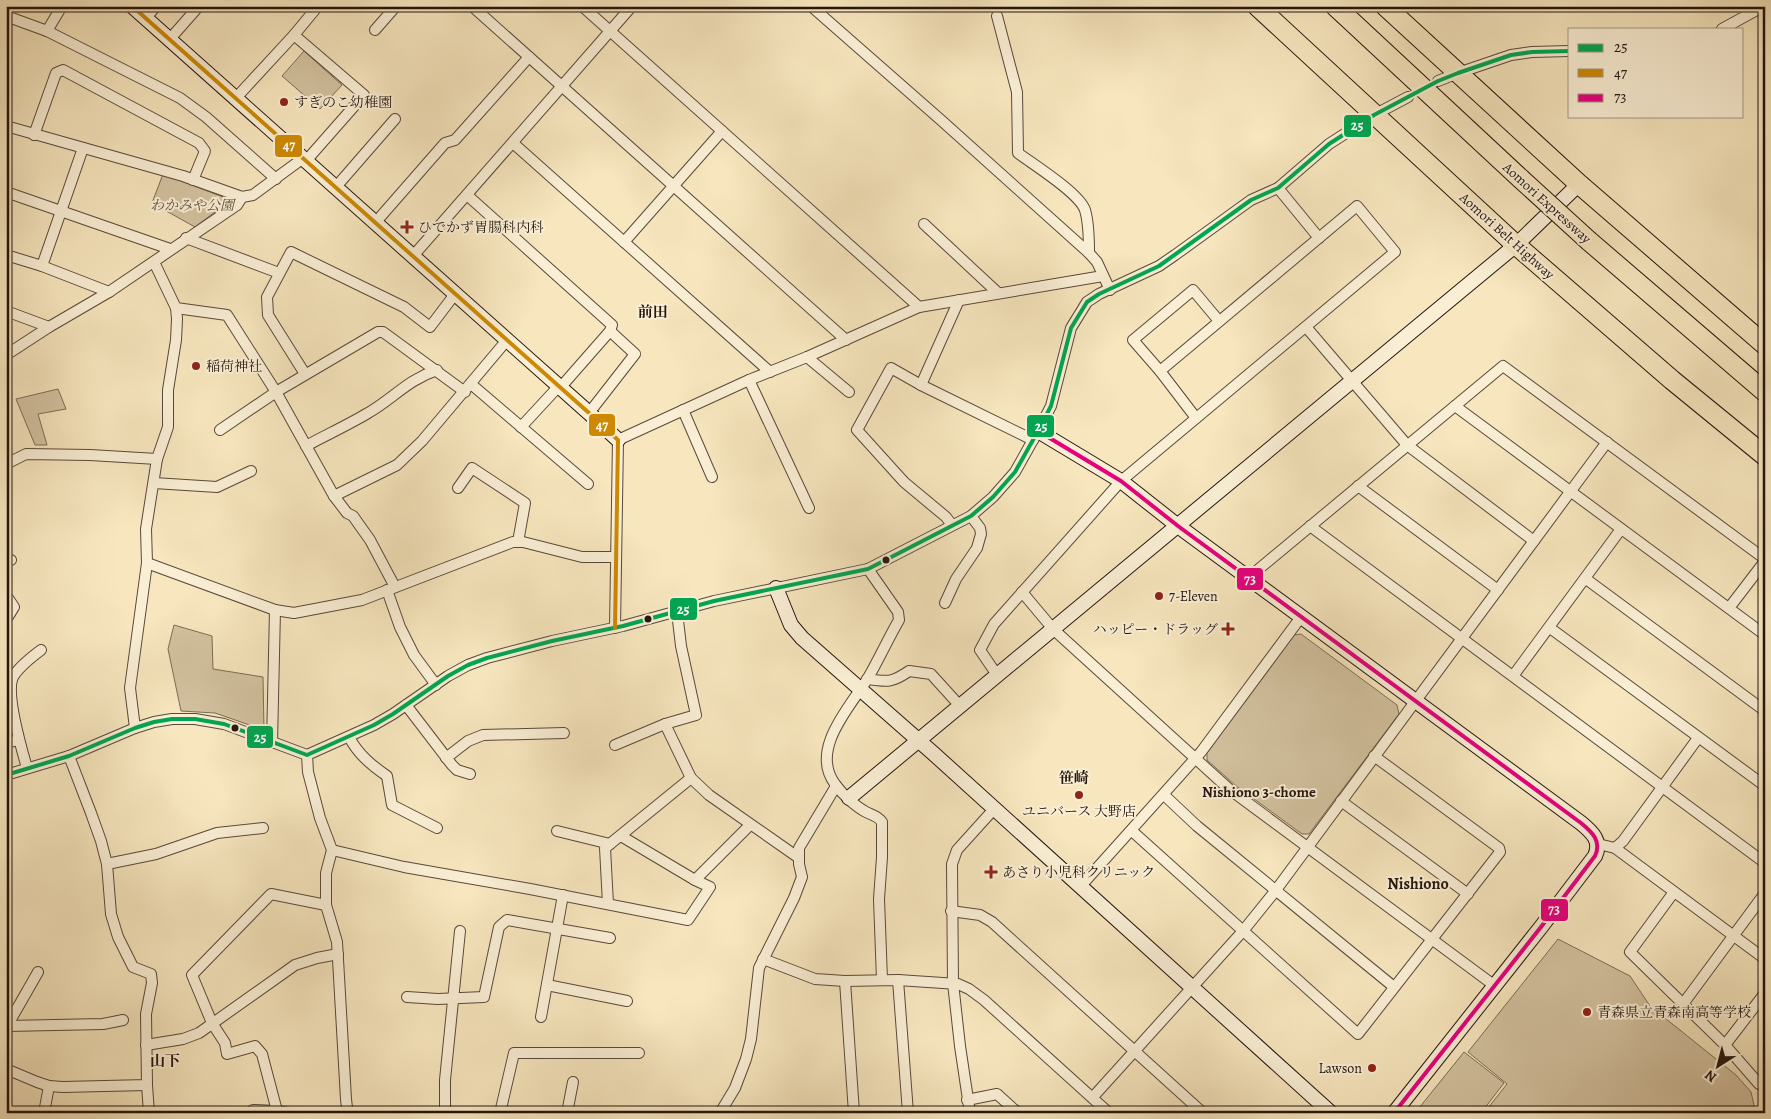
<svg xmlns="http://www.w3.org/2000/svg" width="1771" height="1119" font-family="Alegreya,'Noto Serif JP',serif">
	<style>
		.green { fill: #d3c2a0; stroke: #7b6c57 }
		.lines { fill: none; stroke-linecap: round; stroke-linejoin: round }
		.street-casing { stroke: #58493a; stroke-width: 12 }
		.secondary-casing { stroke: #23150e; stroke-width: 16 }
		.highway-casing { stroke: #23150e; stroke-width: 21 }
		.street { stroke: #faefd5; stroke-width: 10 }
		.secondary { stroke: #faefd5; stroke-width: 14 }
		.highway { stroke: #f7e6be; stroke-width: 19 }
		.highway-bridge-casing { stroke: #23150e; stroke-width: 21; stroke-linecap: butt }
		.highway-bridge { stroke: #f7e6be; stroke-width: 19 }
		.bus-1-casing { stroke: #faefd5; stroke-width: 8 }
		.bus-2-casing { stroke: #faefd5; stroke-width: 8 }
		.bus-3-casing { stroke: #faefd5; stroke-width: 8 }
		.bus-1 { stroke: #00a651; stroke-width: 4 }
		.bus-2 { stroke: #cd8903; stroke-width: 4 }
		.bus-3 { stroke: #e5007d; stroke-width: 4 }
		.poi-dot { fill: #8f2418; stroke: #faefd5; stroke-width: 2 }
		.bus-dot { fill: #23150e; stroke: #faefd5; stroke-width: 2 }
		.labels { text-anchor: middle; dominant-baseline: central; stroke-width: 4; stroke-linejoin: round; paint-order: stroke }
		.poi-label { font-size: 14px; fill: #23150e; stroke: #faefd5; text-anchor: start }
		.street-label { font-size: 14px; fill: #23150e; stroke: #faefd5 }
		.park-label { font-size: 14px; font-style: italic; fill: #615241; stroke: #faefd5 }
		.neighbourhood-label { font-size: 15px; font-weight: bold; fill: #23150e; stroke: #faefd5 }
		.quarter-label { font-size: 16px; font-weight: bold; fill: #23150e; stroke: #faefd5 }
		.line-badge { stroke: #faefd5; stroke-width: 2 }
		.badge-label { font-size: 14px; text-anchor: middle; font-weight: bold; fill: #fff }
	</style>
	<rect width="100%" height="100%" fill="#f7e6be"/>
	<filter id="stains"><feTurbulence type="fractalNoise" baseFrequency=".004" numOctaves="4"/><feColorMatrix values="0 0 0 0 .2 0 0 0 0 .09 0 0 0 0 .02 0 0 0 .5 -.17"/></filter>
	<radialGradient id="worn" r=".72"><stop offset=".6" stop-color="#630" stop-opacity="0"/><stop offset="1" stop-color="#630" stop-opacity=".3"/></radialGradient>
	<!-- green -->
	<g class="green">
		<polygon points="304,51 342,85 320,109 282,76"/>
		<polygon points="163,174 231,200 195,227 152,203"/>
		<polygon points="58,389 66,409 38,414 47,445 35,445 16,399"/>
		<polygon points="174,625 212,636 213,669 263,677 264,730 215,713 181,711 168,649"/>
		<polygon points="1301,634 1397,705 1399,714 1309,834 1302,834 1235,785 1207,760 1207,753 1294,635"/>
		<polygon points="1558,939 1630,976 1650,1006 1736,1075 1751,1092 1754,1105 1751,1113 1484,1113 1507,1084 1468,1052"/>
		<polygon points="1464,1052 1504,1083 1481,1113 1415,1113"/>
	</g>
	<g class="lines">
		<defs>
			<g id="street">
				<polyline points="472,6 846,340"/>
				<polyline points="582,6 919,307"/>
				<polyline points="811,6 942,121 1089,253 1097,262 1110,290"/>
				<polyline points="6,16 47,31 180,98 206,117 276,179"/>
				<path d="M997,16L1017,92L1018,153C1034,165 1079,193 1085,210C1089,223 1089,239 1089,253"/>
				<polyline points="145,19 156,6"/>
				<polyline points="1722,29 1764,6"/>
				<polyline points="375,30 396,6"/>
				<polyline points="47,31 62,6"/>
				<polyline points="294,35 364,95 305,162"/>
				<polyline points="169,40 199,6"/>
				<polyline points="1438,81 1458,73 1511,55 1532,52 1570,51"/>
				<polyline points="235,99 294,35 318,6"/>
				<polyline points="6,126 183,176 242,197 253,195 302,159"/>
				<polyline points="34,135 56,73 63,70 199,143 205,151 193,180"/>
				<polyline points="513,143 770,372"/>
				<polyline points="335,188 395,119"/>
				<polyline points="1278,188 1319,238"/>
				<polyline points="6,192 170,249"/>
				<polyline points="467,195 612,325 610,331 560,388"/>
				<polyline points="375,223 445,143 455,140 529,57"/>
				<polyline points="924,224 998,293"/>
				<polyline points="186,238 279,273"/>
				<polyline points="624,242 722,131"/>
				<polyline points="6,255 42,266 83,148"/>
				<polyline points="413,256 632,6"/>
				<polyline points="42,266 109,292"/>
				<polyline points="959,300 921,385 1033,440"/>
				<polyline points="176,308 227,315 276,392 334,496 347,513 353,516 370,540 395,587"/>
				<polyline points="6,311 49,327"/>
				<polyline points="1306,327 1407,445 1534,541"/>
				<polyline points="6,355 49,327 109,292 237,205 242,197"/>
				<polyline points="807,357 849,392"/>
				<polyline points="305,374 268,315 267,297 291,252 404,307 430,327 455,294"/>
				<polyline points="749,380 809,508"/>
				<polyline points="471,384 588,484"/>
				<polyline points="921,385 891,368 857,430 904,482 946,517 952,525"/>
				<polyline points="1455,406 1765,635"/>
				<polyline points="683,410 712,477"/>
				<polyline points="589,413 635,354 610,331"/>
				<polyline points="1196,418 1160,371 1133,340 1193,290 1219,321"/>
				<polyline points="521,427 558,387"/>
				<polyline points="220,430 276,392 378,332 383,332 465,392"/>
				<path d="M306,446C326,435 348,425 368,413C393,399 407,380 437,370"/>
				<polyline points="6,464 26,454 90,455 157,459"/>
				<polyline points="154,483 217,487 251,471"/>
				<polyline points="1358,486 1498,590"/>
				<polyline points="458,488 472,468 525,503 518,542"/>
				<polyline points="334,496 397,465 422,441 507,340"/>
				<polyline points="1310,526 1765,863"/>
				<polyline points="6,562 11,560"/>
				<polyline points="147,563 275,610 294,613 362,600 513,542 523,542 582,557 615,557"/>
				<path d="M868,569L898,612L899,620C888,639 879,659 868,678C851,706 809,749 835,784C842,794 855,806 866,812C872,815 878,816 882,822V857L879,899L882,980"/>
				<polyline points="1248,578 1503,366 1765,559"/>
				<polyline points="1586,579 1765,711"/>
				<polyline points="387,590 400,627 414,655 436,685"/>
				<polyline points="1022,592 1053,629 1229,789 1495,986"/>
				<polyline points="6,595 14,607 6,620"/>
				<polyline points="945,603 956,579 977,548 981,534 980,528 971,516"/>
				<polyline points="1729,608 1765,561"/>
				<polyline points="677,612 681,646 696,715 665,724 691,778 709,795 799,858"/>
				<polyline points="615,628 618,440 749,380 807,357 919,307 1103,276"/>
				<polyline points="1550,628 1765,786"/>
				<polyline points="997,675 980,650 994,624 1121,481 1395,252 1357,206 1160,371"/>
				<polyline points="1513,676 1621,529"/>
				<path d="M867,679C887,682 892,683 909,671L931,674L960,706"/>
				<polyline points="406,705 452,765 457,770 470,774"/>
				<polyline points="135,728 130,688 147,563 146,529 157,459 168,427 168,390 176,340 177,319 176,308 154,262"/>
				<path d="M349,737C358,754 371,765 387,776L392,805L437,828"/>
				<polyline points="6,743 19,740"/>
				<polyline points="272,743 275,610"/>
				<polyline points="615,745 665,724"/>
				<polyline points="307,755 308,772 320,818 332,850 326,873 326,905 337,942 346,1099 347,1108 350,1113"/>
				<polyline points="446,758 468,741 483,735 564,733"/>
				<path d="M27,768C22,750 5,694 13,677C18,668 33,656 41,650"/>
				<polyline points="6,775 69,756 135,728 154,722 172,719 195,719 224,724 307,755 374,725 393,714 448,676 468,665 487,658 552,641 623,626 714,601 868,569 971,516 993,497 1015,472 1038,431 1051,406 1071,328 1087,302 1099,294 1159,266 1175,255 1251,200 1278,188 1329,144 1374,115 1408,97"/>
				<polyline points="1164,795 1197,826 1394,987"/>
				<polyline points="1341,801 1468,894"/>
				<polyline points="557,831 610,844"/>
				<polyline points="1132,831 1358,1034 1500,852 1499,848 1374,756"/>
				<polyline points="621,836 695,880"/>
				<polyline points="1598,844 1615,848 1765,959"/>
				<polyline points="1615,848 1623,841 1698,738"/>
				<polyline points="332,850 404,867 530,889 688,920 710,887 695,880 750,825"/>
				<polyline points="107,864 156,854 217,833 263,828"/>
				<polyline points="1080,887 1201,752 1301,617"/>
				<polyline points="1674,892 1630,952 1725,1045 1759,1084 1765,1084"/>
				<polyline points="608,904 605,848 691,778"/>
				<polyline points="951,911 980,915 992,922 1203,1113"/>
				<polyline points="763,959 815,979 845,981 898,980 958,984 969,989 984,1000 1109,1113"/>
				<polyline points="898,980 908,1113"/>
				<polyline points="845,981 854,1113"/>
				<polyline points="547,985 627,1001"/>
				<polyline points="407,997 438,999 484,997 499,927 507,920 610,938"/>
				<polyline points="1683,1004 1765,893"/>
				<polyline points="541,1017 563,895"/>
				<polyline points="7,1026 103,1024 123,1020"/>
				<polyline points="6,1028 38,972"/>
				<polyline points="146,1045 183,1039 199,1033 295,965 317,958 338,954"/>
				<polyline points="1725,1045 1765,993"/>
				<polyline points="6,1069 37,1082 49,1086 63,1087 147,1085 146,1014 152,983 151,974 133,967 118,937 111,914 107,864 101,841 91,813 69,756"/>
				<polyline points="147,1085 149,1113"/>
				<polyline points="1093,1097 1243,931 1276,890 1607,442"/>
				<polyline points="967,1100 997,1094 1018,1113"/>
				<polyline points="44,1113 49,1086"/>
				<polyline points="253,1113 253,1110 277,1111"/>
				<polyline points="289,1113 277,1111 262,1054 255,1046 227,1054 225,1043 212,1023 192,975 271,894 326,905"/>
				<polyline points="445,1113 445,1080 460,931"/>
				<polyline points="500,1113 514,1053 639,1053"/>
				<polyline points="567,1113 573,1082"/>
				<polyline points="720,1113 735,1088 746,1059 751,1039 759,968 794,898 802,877 799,864 799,848 836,786"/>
				<polyline points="970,1113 960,1046 953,983 952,864 957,850 994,809"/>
			</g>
			<g id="secondary">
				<polyline points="132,6 589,413 618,440"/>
				<path d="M1038,431L1121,481L1178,526L1581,823C1592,832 1602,841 1595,856L1541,927L1394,1113"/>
				<polyline points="776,588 791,625 802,638 934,754 1331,1113"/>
				<polyline points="849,798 1516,245 1579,184"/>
			</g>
			<g id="highway">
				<polyline points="1257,6 1516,245 1672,380 1765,456"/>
				<polyline points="1335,6 1521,179"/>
				<polyline points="1385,6 1579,184 1765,345"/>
				<polyline points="1589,241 1765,392"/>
			</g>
		</defs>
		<!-- street casing -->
		<use href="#street" class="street-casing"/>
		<!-- secondary casing -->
		<use href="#secondary" class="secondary-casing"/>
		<!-- highway casing -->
		<use href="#highway" class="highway-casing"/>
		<!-- street -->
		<use href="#street" class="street"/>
		<!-- secondary -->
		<use href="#secondary" class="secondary"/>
		<!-- highway -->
		<use href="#highway" class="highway"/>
		<defs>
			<polyline id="highway-bridge" points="1521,179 1589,241"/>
		</defs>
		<!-- highway-bridge casing -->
		<use href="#highway-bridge" class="highway-bridge-casing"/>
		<!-- highway-bridge -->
		<use href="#highway-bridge" class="highway-bridge"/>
		<defs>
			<polyline id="bus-1" points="6,775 69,756 135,728 154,722 172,719 195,719 224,724 307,755 374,725 393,714 448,676 468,665 487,658 552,641 623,626 714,601 868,569 971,516 993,497 1015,472 1038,431 1051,406 1071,328 1087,302 1099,294 1159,266 1251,200 1278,188 1329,144 1374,115 1438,81 1458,73 1511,55 1532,52 1570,51"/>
			<polyline id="bus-2" points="132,6 589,413 618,440 615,628"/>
			<path id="bus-3" d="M1038,431L1121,481L1178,526L1581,823C1592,832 1602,841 1595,856L1541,927L1394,1113"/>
		</defs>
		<!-- bus-1 casing -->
		<use href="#bus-1" class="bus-1-casing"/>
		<!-- bus-2 casing -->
		<use href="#bus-2" class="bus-2-casing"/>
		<!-- bus-3 casing -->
		<use href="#bus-3" class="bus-3-casing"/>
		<!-- bus-1 -->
		<use href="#bus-1" class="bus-1"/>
		<!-- bus-2 -->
		<use href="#bus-2" class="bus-2"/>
		<!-- bus-3 -->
		<use href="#bus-3" class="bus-3"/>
	</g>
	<!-- markers -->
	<g class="poi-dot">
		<circle cx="284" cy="102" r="5"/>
		<path d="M404.5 219.5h5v5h5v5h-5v5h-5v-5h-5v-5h5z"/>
		<circle cx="196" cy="366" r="5"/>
		<circle cx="1159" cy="596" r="5"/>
		<path d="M1225.5 621.5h5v5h5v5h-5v5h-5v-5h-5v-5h5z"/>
		<circle cx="1079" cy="795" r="5"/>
		<path d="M988.5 864.5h5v5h5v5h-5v5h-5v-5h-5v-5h5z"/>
		<circle cx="1587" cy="1012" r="5"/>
		<circle cx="1372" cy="1068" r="5"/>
	</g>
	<g class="bus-dot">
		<circle cx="886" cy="560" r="4.5"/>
		<circle cx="648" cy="619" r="4.5"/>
		<circle cx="235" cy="728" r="4.5"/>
	</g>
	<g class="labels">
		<!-- poi labels -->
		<g class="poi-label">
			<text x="294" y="102">すぎのこ幼稚園</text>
			<text x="418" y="227">ひでかず胃腸科内科</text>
			<text x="206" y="366">稲荷神社</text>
			<text x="1169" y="596">7-Eleven</text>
			<text x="1218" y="629" text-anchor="end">ハッピー・ドラッグ</text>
			<text x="1079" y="811" text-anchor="middle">ユニバース 大野店</text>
			<text x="1002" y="872">あさり小児科クリニック</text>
			<text x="1597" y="1012">青森県立青森南高等学校</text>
			<text x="1362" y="1068" text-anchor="end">Lawson</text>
		</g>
		<!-- street labels -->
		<g class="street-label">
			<text transform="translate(1547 203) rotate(42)">Aomori Expressway</text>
			<text transform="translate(1507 236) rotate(42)">Aomori Belt Highway</text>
		</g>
		<!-- park labels -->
		<g class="park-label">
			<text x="192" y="205">わかみや公園</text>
		</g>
		<!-- neighbourhood labels -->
		<g class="neighbourhood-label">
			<text x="653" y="312">前田</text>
			<text x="1074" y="778">笹崎</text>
			<text x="1259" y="792">Nishiono 3-chome</text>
			<text x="165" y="1061">山下</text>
		</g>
		<!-- quarter labels -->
		<g class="quarter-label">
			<text x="1418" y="884">Nishiono</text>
		</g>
	</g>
	<g class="line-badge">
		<rect x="1343" y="114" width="29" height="24" rx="5" fill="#00a651"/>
		<rect x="274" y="134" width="29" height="24" rx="5" fill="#cd8903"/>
		<rect x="588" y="413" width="28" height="24" rx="5" fill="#cd8903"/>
		<rect x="1026" y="414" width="29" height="24" rx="5" fill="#00a651"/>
		<rect x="1236" y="567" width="28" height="24" rx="5" fill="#e5007d"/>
		<rect x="669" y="597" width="29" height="24" rx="5" fill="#00a651"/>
		<rect x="246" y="725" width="28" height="24" rx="5" fill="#00a651"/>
		<rect x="1540" y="898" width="29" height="24" rx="5" fill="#e5007d"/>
	</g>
	<g class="badge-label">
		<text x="1357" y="130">25</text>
		<text x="289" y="150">47</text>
		<text x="602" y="430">47</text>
		<text x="1041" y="431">25</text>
		<text x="1250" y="584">73</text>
		<text x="683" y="614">25</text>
		<text x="260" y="742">25</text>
		<text x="1554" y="914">73</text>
	</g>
	<!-- margin -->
	<rect width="1771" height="1119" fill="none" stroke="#f7e6be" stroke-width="25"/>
	<rect x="8" y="8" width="1756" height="1104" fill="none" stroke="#23150e" stroke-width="2.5"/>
	<rect x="12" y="12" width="1746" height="1094" fill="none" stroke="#23150e"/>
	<!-- legend -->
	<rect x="1568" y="28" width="175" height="90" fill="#faefd5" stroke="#a49885"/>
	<rect x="1578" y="44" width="25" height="8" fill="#00a651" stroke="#a49885"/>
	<text x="1614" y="52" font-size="15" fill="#23150e">25</text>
	<rect x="1578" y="69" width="25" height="8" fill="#cd8903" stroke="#a49885"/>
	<text x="1614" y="78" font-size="15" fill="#23150e">47</text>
	<rect x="1578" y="94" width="25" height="8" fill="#e5007d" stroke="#a49885"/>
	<text x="1614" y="102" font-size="15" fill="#23150e">73</text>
	<!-- north arrow -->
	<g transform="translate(1718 1066) rotate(216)" stroke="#faefd5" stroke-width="4" paint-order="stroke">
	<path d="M0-4L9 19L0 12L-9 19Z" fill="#23150e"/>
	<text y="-8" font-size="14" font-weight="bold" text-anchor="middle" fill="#23150e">N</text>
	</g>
	<rect width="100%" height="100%" filter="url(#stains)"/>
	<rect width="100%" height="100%" fill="url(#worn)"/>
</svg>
